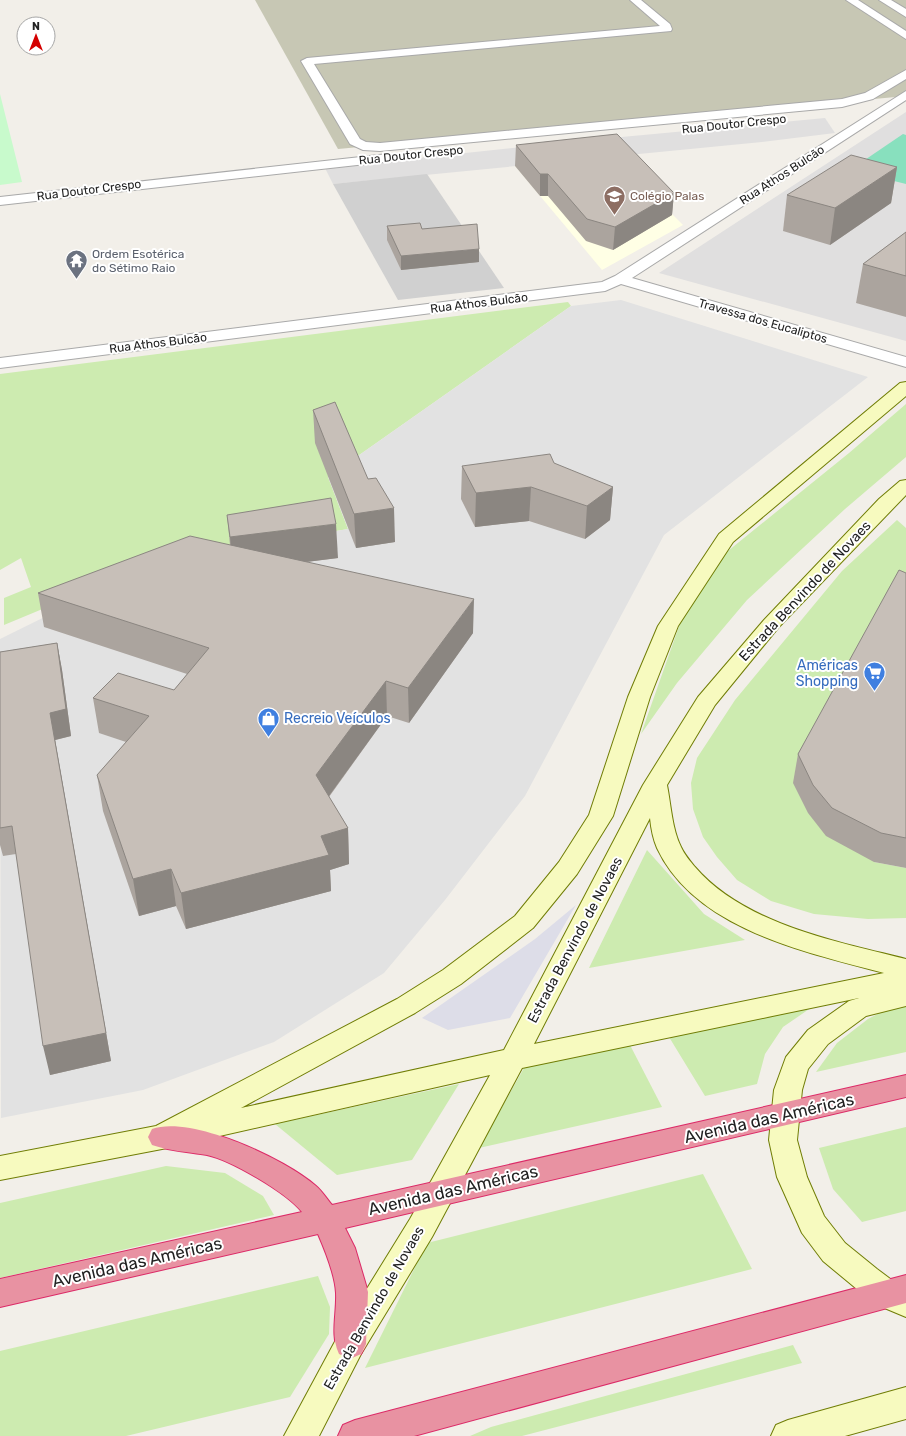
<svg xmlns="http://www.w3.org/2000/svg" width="906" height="1436" font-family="Rubik,sans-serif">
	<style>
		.residential { fill: #e0dfdf }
		.education { fill: #ffffe5 }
		.religious { fill: #d0d0d0 }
		.construction { fill: #c7c7b4 }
		.grass { fill: #cdebb0 }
		.park { fill: #c8facc }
		.pitch { fill: #88e0be }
		.parking { fill: #e2e2e2 }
		.plaza { fill: #dddde8 }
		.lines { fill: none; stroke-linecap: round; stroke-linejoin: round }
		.street-casing { stroke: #a9a9a9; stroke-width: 2 }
		.secondary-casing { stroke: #707d05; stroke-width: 2 }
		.highway-casing { stroke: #dc2a67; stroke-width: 2 }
		.street { fill: #fff; fill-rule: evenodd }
		.secondary { fill: #f7fabf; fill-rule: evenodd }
		.highway { fill: #e892a2; fill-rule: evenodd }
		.wall { fill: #aba49e }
		.shaded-wall { fill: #8b8681 }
		.building { fill: #c7bfb8; stroke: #8b8681 }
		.labels { text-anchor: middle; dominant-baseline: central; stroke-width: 4; stroke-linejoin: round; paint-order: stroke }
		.far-street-label { font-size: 12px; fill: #222; stroke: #fff }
		.far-education-label { font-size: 12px; fill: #785e54; stroke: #fff; text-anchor: start }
		.far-worship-label { font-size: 12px; fill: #5b616d; stroke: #fff; text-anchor: start }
		.street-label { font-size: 14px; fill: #222; stroke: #fff }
		.shop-label { font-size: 14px; fill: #366cbe; stroke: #fff; text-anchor: end }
		.near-street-label { font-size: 17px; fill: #222; stroke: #fff }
	</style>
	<rect width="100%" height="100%" fill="#f2efe9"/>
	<!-- residential -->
	<g class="residential">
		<polygon points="906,112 906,341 659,273"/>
		<polygon points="825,118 835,133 762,142 333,184 325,168 568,142"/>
	</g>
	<!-- education -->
	<polygon class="education" points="515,166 643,185 683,225 602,270"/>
	<!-- religious -->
	<polygon class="religious" points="427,174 504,288 398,300 333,184"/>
	<!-- construction -->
	<polygon class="construction" points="255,0 906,0 906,96 338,149"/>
	<!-- grass -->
	<g class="grass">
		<polygon points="568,302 571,306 328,477 348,529 158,561 4,625 4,598 31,587 21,558 0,570 0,374"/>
		<polygon points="906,404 906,457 845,509 747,600 677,683 641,734 683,615 723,555 849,453"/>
		<polygon points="897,520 906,528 906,602 874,862 906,868 906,918 868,919 814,914 771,901 737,880 717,857 703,837 693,809 691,783 697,758 735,700 842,571"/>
		<polygon points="647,850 704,914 745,940 589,968"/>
		<polygon points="818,1003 783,1027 765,1054 757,1084 705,1096 669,1037"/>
		<polygon points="906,1005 906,1052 816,1072 837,1043 868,1019 889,1008"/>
		<polygon points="630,1045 662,1107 479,1148 524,1068"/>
		<polygon points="459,1084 412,1160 337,1175 275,1124"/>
		<polygon points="906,1127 906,1211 862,1222 833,1189 819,1148"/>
		<polygon points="166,1166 225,1173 263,1196 274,1215 0,1278 0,1203"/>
		<polygon points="703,1174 752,1269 365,1368 427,1243"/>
		<polygon points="318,1276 330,1307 329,1334 290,1397 126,1436 0,1436 0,1351"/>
		<polygon points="793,1345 802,1363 522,1436 470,1436 491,1427"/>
	</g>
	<!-- park -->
	<polygon class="park" points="0,94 22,182 0,185"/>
	<!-- pitch -->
	<polygon class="pitch" points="903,134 906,135 906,184 850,170"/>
	<!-- parking -->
	<polygon class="parking" points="621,300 868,377 664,535 525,796 445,900 384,973 274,1042 143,1090 1,1118 0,639 158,561 348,529 328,477 571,306"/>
	<!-- plaza -->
	<polygon class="plaza" points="576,905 510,1018 448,1030 422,1018 535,939"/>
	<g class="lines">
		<defs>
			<g id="street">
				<polygon points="630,0 641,0 670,24 672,29 671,31 314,64 360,139 366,142 380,143 842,99 865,93 906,70 906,79 873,99 842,107 380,151 363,150 350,144 301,61 307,58 660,26"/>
				<polygon points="846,0 858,0 906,31 906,39"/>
				<polygon points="879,0 891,0 906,9 906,17"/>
				<polygon points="906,91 906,100 632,278 906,357 906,367 621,284 605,291 0,368 0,358 602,282 615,276"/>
				<polygon points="388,154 395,158 393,161 0,205 0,197"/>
			</g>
			<g id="secondary">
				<path d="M906,382V396L733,542L678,626L650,697L613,816L577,874L533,928L461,984L415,1013L241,1108L504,1050L643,785L698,697L764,620L879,499L900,481L906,480V495L778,628L715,705L667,785C671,805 672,829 681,847C684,854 690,861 695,867C744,924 835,941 906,959V1006L866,1016L828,1044L808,1069L802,1090L797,1140L807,1177L824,1216L845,1243L877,1269L897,1284L906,1288V1317L875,1304L823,1261L802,1233L798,1224L777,1177L769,1140L774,1090L786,1057L808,1030L849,1001L859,998L522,1068L432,1237L361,1354L319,1436H284L339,1334L410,1219L490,1075L162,1149L0,1180V1156L156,1126L397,999L443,970L515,916L559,862L589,815L628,697L658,626L719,534L900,383ZM650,818C651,828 653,839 657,848C695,929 805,952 884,973L534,1044Z"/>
				<polygon points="906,1387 906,1419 845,1436 771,1436 776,1425 788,1420"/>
			</g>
			<g id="highway">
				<path d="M906,1075V1097L345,1228L355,1248L368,1292L366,1344L361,1354L350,1359L339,1354C330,1335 337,1314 336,1293C335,1275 325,1250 318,1234L0,1307V1279L302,1212C287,1193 231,1160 207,1155C188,1152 170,1151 152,1145L148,1137L152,1129C192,1115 285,1159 316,1186C322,1191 327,1199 332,1205Z"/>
				<polygon points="906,1275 906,1303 414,1436 338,1436 343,1425 355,1420"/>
			</g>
		</defs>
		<!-- street casing -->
		<use href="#street" class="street-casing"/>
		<!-- secondary casing -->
		<use href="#secondary" class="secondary-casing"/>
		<!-- highway casing -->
		<use href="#highway" class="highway-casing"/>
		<!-- street -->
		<use href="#street" class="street"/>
		<!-- secondary -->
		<use href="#secondary" class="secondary"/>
		<!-- highway -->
		<use href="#highway" class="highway"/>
	</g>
	<!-- wall -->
	<g class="wall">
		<polygon points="516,145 674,193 672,215 613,250 586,241 548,196 540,196 515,166"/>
		<polygon points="897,167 891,203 830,245 783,231 787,195"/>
		<polygon points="387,226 422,229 479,262 401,270 387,240"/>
		<polygon points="906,232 906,317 856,303 863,264"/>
		<polygon points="313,410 395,542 356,548 315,443"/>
		<polygon points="462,466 613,487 610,520 585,539 529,521 475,527 461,499"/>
		<polygon points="227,515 338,558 306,562 473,633 409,723 387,716 329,797 348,828 349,864 330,870 331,891 186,929 176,906 139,916 103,811 97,775 126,742 99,733 93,698 174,690 187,674 44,627 38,593 230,545"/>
		<polygon points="906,573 906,868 874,862 826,836 808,813 793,783 798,754"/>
		<polygon points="57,643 62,670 71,736 55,740 111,1061 50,1075 16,854 3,856 0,845 0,652"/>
	</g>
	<!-- shaded-wall -->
	<g class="shaded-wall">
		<polygon points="897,167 891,203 830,245 835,208"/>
		<rect x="540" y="174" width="8" height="22"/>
		<polygon points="674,193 672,215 613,250 615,227"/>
		<polygon points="479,249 479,262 401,270 401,256"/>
		<polygon points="531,487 529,521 475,527 476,493"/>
		<polygon points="613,487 610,520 585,539 587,506"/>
		<polygon points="394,508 395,542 356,548 354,514"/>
		<polygon points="336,524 338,558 233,571 230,537"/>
		<polygon points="474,599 473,633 409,723 408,688"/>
		<polygon points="57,643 62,670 71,736 55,740 111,1061 50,1075 43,1046 50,713"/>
		<polygon points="386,681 387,716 318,811 316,775"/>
		<polygon points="348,828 349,864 330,870 331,891 186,929 181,893 321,836"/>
		<polygon points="171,869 176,906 139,916 133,879"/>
	</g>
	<!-- building -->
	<g class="building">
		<polygon points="617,134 674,193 615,227 587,219 548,174 540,174 516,145"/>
		<polygon points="851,155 897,167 835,208 787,195"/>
		<polygon points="420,223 422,229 477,224 479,249 401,256 387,226"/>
		<polygon points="906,232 906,276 863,264"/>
		<polygon points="335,402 368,479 376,478 394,508 354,514 313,410"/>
		<polygon points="550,454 554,463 613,487 587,506 531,487 476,493 462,466"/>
		<polygon points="331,498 336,524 230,537 227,515"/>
		<polygon points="190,536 474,599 408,688 386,681 316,775 348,828 321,836 329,855 181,893 171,869 133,879 97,775 149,716 93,698 118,673 174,690 209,648 38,593"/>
		<polygon points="899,570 906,573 906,838 881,833 832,808 813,785 798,754"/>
		<polygon points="57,643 66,709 50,713 106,1033 43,1046 12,826 0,828 0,652"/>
	</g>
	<!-- icons -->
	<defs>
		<symbol id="school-pin" viewBox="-11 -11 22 30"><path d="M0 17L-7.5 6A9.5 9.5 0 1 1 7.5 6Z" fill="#8d6e63" stroke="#fff"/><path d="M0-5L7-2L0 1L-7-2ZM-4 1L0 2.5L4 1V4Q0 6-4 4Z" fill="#fff"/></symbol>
		<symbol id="temple-pin" viewBox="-11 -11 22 30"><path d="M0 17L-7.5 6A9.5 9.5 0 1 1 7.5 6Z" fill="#6b7280" stroke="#fff"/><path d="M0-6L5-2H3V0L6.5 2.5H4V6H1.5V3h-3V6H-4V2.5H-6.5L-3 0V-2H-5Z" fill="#fff"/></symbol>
		<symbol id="supermarket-pin" viewBox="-11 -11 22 30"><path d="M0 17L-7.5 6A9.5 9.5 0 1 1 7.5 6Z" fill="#3f7fe0" stroke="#fff"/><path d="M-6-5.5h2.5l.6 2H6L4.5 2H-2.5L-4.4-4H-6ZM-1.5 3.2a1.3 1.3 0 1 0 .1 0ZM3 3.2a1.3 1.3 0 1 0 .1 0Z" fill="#fff"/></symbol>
		<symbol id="shop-pin" viewBox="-11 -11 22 30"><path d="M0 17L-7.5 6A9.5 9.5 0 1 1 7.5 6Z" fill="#3f7fe0" stroke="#fff"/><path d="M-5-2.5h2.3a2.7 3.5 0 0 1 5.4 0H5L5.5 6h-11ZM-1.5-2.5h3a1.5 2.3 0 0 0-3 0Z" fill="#fff"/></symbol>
	</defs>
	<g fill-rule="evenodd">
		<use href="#school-pin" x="602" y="184" width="25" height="34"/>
		<use href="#temple-pin" x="64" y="248" width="25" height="34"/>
		<use href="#supermarket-pin" x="862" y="660" width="25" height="34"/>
		<use href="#shop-pin" x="256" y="706" width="25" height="34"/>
	</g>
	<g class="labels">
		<!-- far-street labels -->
		<g class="far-street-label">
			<text transform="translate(734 124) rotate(-6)">Rua Doutor Crespo</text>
			<text transform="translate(411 155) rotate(-6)">Rua Doutor Crespo</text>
			<text transform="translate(782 175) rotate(-33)">Rua Athos Bulcão</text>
			<text transform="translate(89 190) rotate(-7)">Rua Doutor Crespo</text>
			<text transform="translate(479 303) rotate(-7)">Rua Athos Bulcão</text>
			<text transform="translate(763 321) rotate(16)">Travessa dos Eucaliptos</text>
			<text transform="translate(158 343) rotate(-7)">Rua Athos Bulcão</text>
		</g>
		<!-- far-education labels -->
		<g class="far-education-label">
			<text x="630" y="196">Colégio Palas</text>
		</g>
		<!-- far-worship labels -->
		<g class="far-worship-label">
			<text x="92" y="254">Ordem Esotérica<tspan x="92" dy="14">do Sétimo Raio</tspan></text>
		</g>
		<!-- street labels -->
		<g class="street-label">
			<text transform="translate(805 591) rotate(-47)">Estrada Benvindo de Novaes</text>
			<text transform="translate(575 940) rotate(-62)">Estrada Benvindo de Novaes</text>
			<text transform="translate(374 1308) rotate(-60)">Estrada Benvindo de Novaes</text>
		</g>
		<!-- shop labels -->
		<g class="shop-label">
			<text x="858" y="665">Américas<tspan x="858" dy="16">Shopping</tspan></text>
			<text x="284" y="718" text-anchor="start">Recreio Veículos</text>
		</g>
		<!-- near-street labels -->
		<g class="near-street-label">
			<text transform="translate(769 1118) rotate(-13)">Avenida das Américas</text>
			<text transform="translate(453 1190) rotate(-13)">Avenida das Américas</text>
			<text transform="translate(137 1262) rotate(-13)">Avenida das Américas</text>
		</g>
	</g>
	<!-- north arrow -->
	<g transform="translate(36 36)"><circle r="19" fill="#ffffff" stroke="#a7a7a7"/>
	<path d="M0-3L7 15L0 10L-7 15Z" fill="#d40000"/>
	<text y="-6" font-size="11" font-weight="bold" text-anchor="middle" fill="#222222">N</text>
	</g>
</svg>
